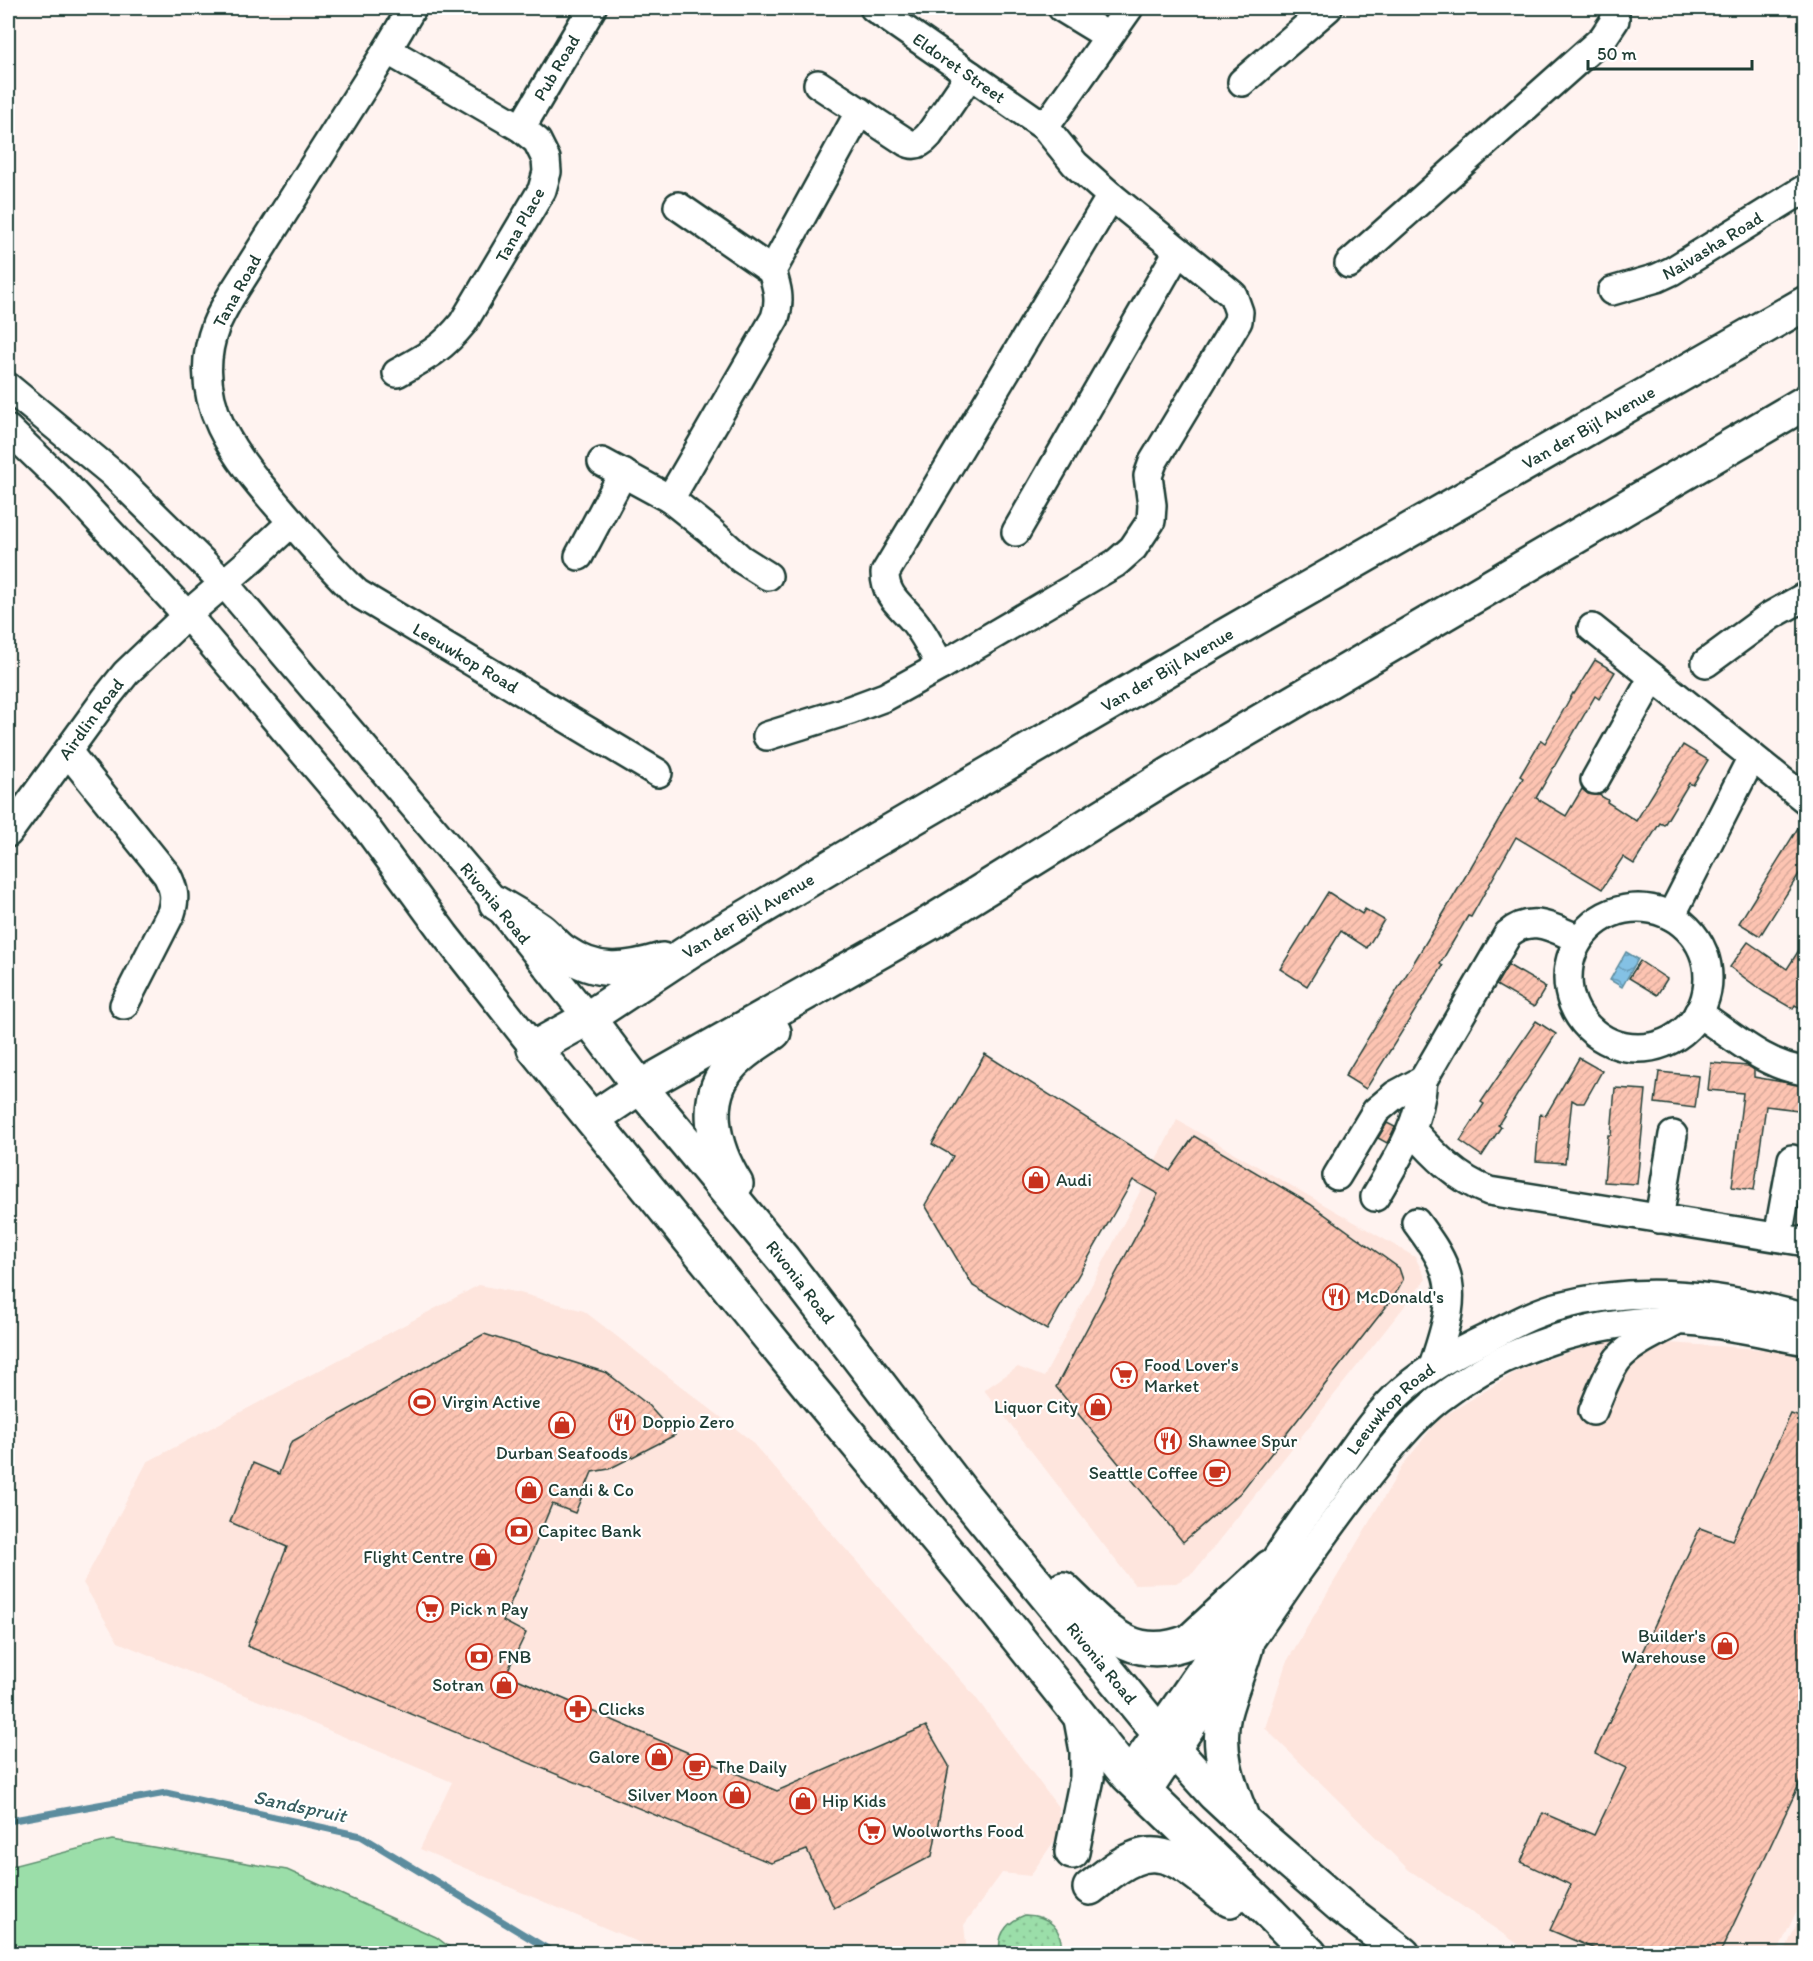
<svg xmlns="http://www.w3.org/2000/svg" width="1813" height="1961" font-family="Itim,sans-serif">
	<style>
		.built { fill: #fee5dd }
		.grass { fill: url(#grass-dots); stroke: #5d8e6e; stroke-width: 1.5 }
		.park { fill: #9bdea9; stroke: #5d8e6e; stroke-width: 1.5 }
		.water { fill: url(#water-waves); stroke: #5c8c9e; stroke-width: 1.5 }
		.lines { fill: none; stroke-linecap: round; stroke-linejoin: round }
		.stream { stroke: #5c8c9e; stroke-width: 7 }
		.building { fill: url(#building-hatch); stroke: #1f3d34; stroke-width: 1.5 }
		.minor-casing { stroke: #1f3d34; stroke-width: 32 }
		.major-casing { stroke: #1f3d34; stroke-width: 38 }
		.minor { stroke: #fff; stroke-width: 27 }
		.major { stroke: #fff; stroke-width: 33 }
		.labels { text-anchor: middle; dominant-baseline: central; stroke-width: 4.5; stroke-linejoin: round; paint-order: stroke }
		.street-label { font-size: 18px; fill: #1f3d34; stroke: #fff }
		.poi-label { font-size: 18px; fill: #1f3d34; stroke: #fff; text-anchor: start }
		.water-label { font-size: 20px; font-style: italic; fill: #385e60; stroke: #fff }
	</style>
	<defs>
		<pattern id="grass-dots" width="8" height="8" patternUnits="userSpaceOnUse" patternTransform="scale(1.5)"><rect width="8" height="8" fill="#9bdea9"/><path d="M2 2h.1M6 6h.1" fill="none" stroke="#85bf92" stroke-width="1.8" stroke-linecap="round"/></pattern>
		<pattern id="water-waves" width="16" height="10" patternUnits="userSpaceOnUse" patternTransform="scale(1.5)"><rect width="16" height="10" fill="#84c1e4"/><path d="M0 5q4-4 8 0t8 0" fill="none" stroke="#6b9eba"/></pattern>
		<pattern id="building-hatch" width="6" height="6" patternUnits="userSpaceOnUse" patternTransform="scale(1.5)"><rect width="6" height="6" fill="#fdc4b2"/><path d="M-1 1l2-2M0 6l6-6M5 7l2-2" fill="none" stroke="#d8a99a"/></pattern>
	</defs>
	<rect width="100%" height="100%" fill="#fff3f0"/>
	<filter id="ink" filterUnits="userSpaceOnUse"><feTurbulence type="fractalNoise" baseFrequency=".0167" numOctaves="2"/><feDisplacementMap in="SourceGraphic" scale="12" xChannelSelector="R" yChannelSelector="G"/><feConvolveMatrix kernelMatrix="1 2 1 2 8 2 1 2 1" color-interpolation-filters="sRGB"/></filter>
	<g filter="url(#ink)">
		<!-- built -->
		<g class="built">
			<polygon points="1177,1120 1415,1257 1426,1279 1193,1573 1176,1583 1134,1584 984,1390 1018,1367 1044,1377"/>
			<polygon points="479,1285 520,1293 584,1311 749,1439 973,1694 1058,1807 1061,1831 1030,1876 1002,1873 964,1925 967,1953 664,1953 420,1849 452,1782 118,1642 83,1583 147,1462"/>
			<polygon points="1607,1339 1805,1352 1806,1891 1777,1953 1531,1953 1409,1870 1265,1728 1286,1663 1403,1465 1439,1419 1521,1369"/>
			<polygon points="1805,1905 1805,1953 1784,1953"/>
		</g>
		<!-- grass -->
		<path class="grass" d="M1025,1915C1049,1915 1064,1929 1061,1953H1000C997,1934 1007,1922 1025,1915Z"/>
		<!-- park -->
		<polygon class="park" points="112,1840 287,1870 436,1937 457,1953 8,1953 8,1867"/>
		<!-- water -->
		<polygon class="water" points="1626,952 1638,959 1622,987 1610,980"/>
		<g class="lines">
			<!-- stream -->
			<polyline class="stream" points="8,1821 166,1793 361,1836 556,1954"/>
		</g>
		<!-- building -->
		<g class="building">
			<polygon points="1595,660 1615,672 1599,699 1595,696 1536,798 1566,816 1582,789 1588,794 1599,795 1608,800 1607,802 1636,821 1683,745 1708,760 1693,785 1689,783 1664,825 1660,823 1634,864 1623,857 1602,889 1516,837 1471,917 1468,916 1440,964 1443,966 1366,1089 1345,1076 1451,901 1523,778 1520,776 1541,740 1545,743 1573,693 1574,694"/>
			<polygon points="1806,815 1806,863 1760,936 1739,923"/>
			<polygon points="1328,892 1362,914 1365,909 1384,920 1367,948 1341,931 1307,986 1280,969"/>
			<polygon points="1806,939 1806,1011 1795,1005 1793,1009 1764,992 1730,967 1748,942 1787,969"/>
			<polygon points="1640,961 1667,979 1657,995 1629,978"/>
			<polygon points="1508,965 1546,987 1534,1007 1496,985"/>
			<polygon points="1536,1021 1556,1034 1498,1125 1501,1127 1482,1156 1460,1141 1484,1104 1481,1102"/>
			<polygon points="985,1054 1170,1171 1194,1136 1310,1204 1399,1268 1403,1280 1393,1298 1240,1493 1183,1542 1056,1387 1158,1194 1133,1180 1047,1330 973,1286 925,1205 953,1156 932,1144"/>
			<polygon points="1579,1058 1602,1071 1584,1103 1577,1103 1572,1100 1565,1163 1536,1161 1540,1114 1546,1115"/>
			<polygon points="1711,1063 1748,1066 1754,1070 1754,1077 1806,1086 1806,1111 1766,1106 1754,1190 1732,1187 1743,1093 1708,1090"/>
			<polygon points="1659,1072 1699,1076 1695,1108 1655,1103"/>
			<polygon points="1615,1088 1646,1090 1637,1184 1604,1182 1608,1135 1611,1135"/>
			<polygon points="1387,1123 1395,1127 1387,1143 1378,1138"/>
			<polygon points="484,1334 607,1373 647,1404 675,1435 609,1469 592,1472 575,1513 552,1504 503,1621 526,1633 506,1674 777,1791 926,1726 949,1766 932,1856 834,1908 807,1850 771,1863 247,1646 287,1547 230,1522 253,1463 279,1474 291,1442"/>
			<polygon points="1791,1414 1806,1419 1806,1770 1720,1953 1604,1953 1550,1930 1571,1885 1521,1862 1543,1813 1594,1835 1626,1768 1595,1753 1700,1528 1732,1540"/>
		</g>
		<g class="lines">
			<defs>
				<g id="minor">
					<path id="s1" d="M412,8L387,50L231,296C226,305 220,315 216,325C187,401 236,458 283,512C307,540 330,568 357,593L658,773"/>
					<polyline points="1062,8 1108,36"/>
					<path d="M387,50L521,128L537,141L546,159L547,172L542,190L463,323C441,350 426,357 397,373"/>
					<polyline points="1242,82 1328,8"/>
					<path d="M818,84L906,142C915,147 922,143 929,135L970,75"/>
					<polyline points="1045,127 1129,8"/>
					<path id="s2" d="M521,128L592,8"/>
					<polyline points="678,206 772,271"/>
					<polyline points="1349,264 1603,38 1615,20 1615,8"/>
					<path id="s3" d="M1612,291L1657,278L1672,271L1806,188"/>
					<path id="s4" d="M8,387L112,473L224,583L496,903L588,1018"/>
					<polyline points="8,429 65,484 187,615 360,819 445,935 534,1048"/>
					<polyline points="602,462 670,499 709,530 741,559 768,576"/>
					<path d="M670,499L775,318C781,300 777,287 772,271L860,111"/>
					<polyline points="1016,532 1178,251"/>
					<polyline points="579,556 623,473"/>
					<polyline points="1592,628 1806,800"/>
					<polyline points="1706,663 1770,616 1806,596"/>
					<path d="M941,666C933,652 926,637 916,624C903,606 885,598 885,573L1111,196"/>
					<polyline points="767,736 850,710 885,697 941,666 1116,563 1133,548 1151,521 1152,505 1148,476 1153,462 1238,321 1239,312 1233,295 1111,196 1075,164 1045,127 874,8"/>
					<path d="M68,752L167,875C174,889 176,898 171,913L124,1005"/>
					<polyline points="1595,780 1653,677"/>
					<path id="s5" d="M8,833L106,698L126,673L187,615L252,559L292,522"/>
					<circle cx="1638" cy="978" r="70"/>
					<polyline points="1671,916 1752,757"/>
					<path d="M1698,1013C1731,1034 1765,1067 1806,1071"/>
					<path d="M1412,1130C1434,1155 1457,1179 1489,1191L1806,1242"/>
					<polyline points="1337,1176 1376,1111 1395,1095 1423,1080"/>
					<path d="M1375,1197C1397,1159 1420,1125 1423,1080L1508,934C1532,913 1554,929 1579,939"/>
					<polyline points="1659,1219 1673,1135"/>
					<path d="M1416,1222C1427,1237 1439,1253 1445,1270C1457,1302 1442,1337 1433,1367"/>
					<polyline points="1778,1237 1792,1159"/>
					<path d="M1593,1411C1600,1394 1607,1374 1618,1359C1632,1343 1656,1333 1674,1323"/>
					<path id="s6" d="M1127,1775C1180,1702 1231,1626 1281,1551C1300,1522 1321,1494 1341,1466C1360,1439 1379,1411 1404,1389C1429,1367 1459,1351 1489,1337C1511,1326 1535,1312 1560,1306C1640,1284 1726,1295 1806,1318"/>
					<path d="M1146,1795C1195,1720 1246,1647 1296,1574C1319,1542 1342,1510 1366,1479C1388,1451 1411,1421 1439,1399C1498,1353 1575,1326 1649,1321C1701,1317 1754,1332 1806,1341"/>
				</g>
				<g id="major">
					<path d="M496,903C511,912 526,920 540,930C548,936 555,946 564,952C597,975 625,971 662,960"/>
					<path id="s7" d="M588,1018L640,1087L783,1259L967,1499L1158,1732L1214,1794L1242,1820L1342,1907L1403,1954"/>
					<polyline points="592,1119 640,1087 930,923 1172,773 1806,402"/>
					<path d="M736,1184C713,1147 700,1098 733,1063C745,1050 760,1042 774,1032"/>
					<path d="M1063,1589C1103,1626 1130,1666 1190,1641L1270,1567"/>
					<path d="M1241,1815C1228,1783 1216,1749 1224,1714C1230,1691 1240,1669 1246,1647"/>
					<polyline points="1072,1852 1087,1778 1087,1751 1081,1719"/>
					<path d="M1090,1888C1104,1878 1117,1865 1133,1859C1171,1842 1201,1880 1230,1900"/>
					<path id="s8" d="M1310,1954L1270,1913L1127,1775L993,1607L808,1385L534,1048L588,1018L691,950L872,842L1223,637L1806,303"/>
				</g>
			</defs>
			<!-- minor casing -->
			<use href="#minor" class="minor-casing"/>
			<!-- major casing -->
			<use href="#major" class="major-casing"/>
			<!-- minor -->
			<use href="#minor" class="minor"/>
			<!-- major -->
			<use href="#major" class="major"/>
		</g>
	</g>
	<!-- icons -->
	<defs>
		<symbol id="shop-ring" viewBox="-11 -11 22 22"><circle r="9.5" fill="#fff" stroke="#c8321e" stroke-width="1.5"/><path d="M-5-2.5h2.3a2.7 3.5 0 0 1 5.4 0H5L5.5 6h-11ZM-1.5-2.5h3a1.5 2.3 0 0 0-3 0Z" fill="#c8321e"/></symbol>
		<symbol id="restaurant-ring" viewBox="-11 -11 22 22"><circle r="9.5" fill="#fff" stroke="#c8321e" stroke-width="1.5"/><path d="M-5-6h1v4h1v-4h1v4h1v-4h1v5L-1.5 .5V6h-2V.5L-5-1ZM5-6V6H3V1.5H1.5Q1.5-4 5-6Z" fill="#c8321e"/></symbol>
		<symbol id="supermarket-ring" viewBox="-11 -11 22 22"><circle r="9.5" fill="#fff" stroke="#c8321e" stroke-width="1.5"/><path d="M-6-5.5h2.5l.6 2H6L4.5 2H-2.5L-4.4-4H-6ZM-1.5 3.2a1.3 1.3 0 1 0 .1 0ZM3 3.2a1.3 1.3 0 1 0 .1 0Z" fill="#c8321e"/></symbol>
		<symbol id="stadium-ring" viewBox="-11 -11 22 22"><circle r="9.5" fill="#fff" stroke="#c8321e" stroke-width="1.5"/><path d="M0-5a6.5 5 0 1 0 0 10a6.5 5 0 1 0 0-10ZM-3.5-1.8h7v3.6h-7Z" fill="#c8321e"/></symbol>
		<symbol id="cafe-ring" viewBox="-11 -11 22 22"><circle r="9.5" fill="#fff" stroke="#c8321e" stroke-width="1.5"/><path d="M-5.5-4.5H6V0H3Q3 3.5 0 3.5H-2.5Q-5.5 3.5-5.5 0ZM3-3.2v2h1.7v-2ZM-6 4.5H4V6H-6Z" fill="#c8321e"/></symbol>
		<symbol id="bank-ring" viewBox="-11 -11 22 22"><circle r="9.5" fill="#fff" stroke="#c8321e" stroke-width="1.5"/><path d="M-6-4H6V4H-6ZM0-2.3a2.3 2.3 0 1 0 0 4.6a2.3 2.3 0 1 0 0-4.6Z" fill="#c8321e"/></symbol>
		<symbol id="pharmacy-ring" viewBox="-11 -11 22 22"><circle r="9.5" fill="#fff" stroke="#c8321e" stroke-width="1.5"/><path d="M-2-6h4v4h4v4h-4v4h-4v-4h-4v-4h4Z" fill="#c8321e"/></symbol>
	</defs>
	<g fill-rule="evenodd">
		<use href="#shop-ring" x="1021" y="1165" width="30" height="30"/>
		<use href="#restaurant-ring" x="1321" y="1282" width="30" height="30"/>
		<use href="#supermarket-ring" x="1109" y="1360" width="30" height="30"/>
		<use href="#stadium-ring" x="407" y="1387" width="30" height="30"/>
		<use href="#shop-ring" x="1083" y="1392" width="30" height="30"/>
		<use href="#restaurant-ring" x="607" y="1407" width="30" height="30"/>
		<use href="#shop-ring" x="547" y="1410" width="30" height="30"/>
		<use href="#restaurant-ring" x="1153" y="1426" width="30" height="30"/>
		<use href="#cafe-ring" x="1202" y="1458" width="30" height="30"/>
		<use href="#shop-ring" x="514" y="1475" width="30" height="30"/>
		<use href="#bank-ring" x="504" y="1516" width="30" height="30"/>
		<use href="#shop-ring" x="468" y="1542" width="30" height="30"/>
		<use href="#supermarket-ring" x="415" y="1594" width="30" height="30"/>
		<use href="#shop-ring" x="1710" y="1631" width="30" height="30"/>
		<use href="#bank-ring" x="464" y="1642" width="30" height="30"/>
		<use href="#shop-ring" x="489" y="1670" width="30" height="30"/>
		<use href="#pharmacy-ring" x="563" y="1694" width="30" height="30"/>
		<use href="#shop-ring" x="644" y="1742" width="30" height="30"/>
		<use href="#cafe-ring" x="682" y="1752" width="30" height="30"/>
		<use href="#shop-ring" x="722" y="1780" width="30" height="30"/>
		<use href="#shop-ring" x="788" y="1786" width="30" height="30"/>
		<use href="#supermarket-ring" x="857" y="1816" width="30" height="30"/>
	</g>
	<g class="labels">
		<!-- street labels -->
		<g class="street-label">
			<text stroke="none"><textPath href="#s2" startOffset="70">Pub Road</textPath></text>
			<text transform="translate(959 68) rotate(35)">Eldoret Street</text>
			<text transform="translate(520 225) rotate(-61)">Tana Place</text>
			<text stroke="none"><textPath href="#s3" startOffset="111">Naivasha Road</textPath></text>
			<text transform="translate(237 291) rotate(-61)">Tana Road</text>
			<text stroke="none"><textPath href="#s8" startOffset="2418">Van der Bijl Avenue</textPath></text>
			<text stroke="none"><textPath href="#s1" startOffset="820">Leeuwkop Road</textPath></text>
			<text stroke="none"><textPath href="#s8" startOffset="1932">Van der Bijl Avenue</textPath></text>
			<text stroke="none"><textPath href="#s5" startOffset="141">Airdlin Road</textPath></text>
			<text stroke="none"><textPath href="#s4" startOffset="712">Rivonia Road</textPath></text>
			<text stroke="none"><textPath href="#s8" startOffset="1446">Van der Bijl Avenue</textPath></text>
			<text stroke="none"><textPath href="#s7" startOffset="339">Rivonia Road</textPath></text>
			<text stroke="none"><textPath href="#s6" startOffset="452">Leeuwkop Road</textPath></text>
			<text stroke="none"><textPath href="#s7" startOffset="825">Rivonia Road</textPath></text>
		</g>
		<!-- poi labels -->
		<g class="poi-label">
			<text x="1056" y="1180">Audi</text>
			<text x="1356" y="1297">McDonald's</text>
			<text x="1144" y="1365">Food Lover's<tspan x="1144" dy="21">Market</tspan></text>
			<text x="442" y="1402">Virgin Active</text>
			<text x="1078" y="1407" text-anchor="end">Liquor City</text>
			<text x="642" y="1422">Doppio Zero</text>
			<text x="1188" y="1441">Shawnee Spur</text>
			<text x="562" y="1453" text-anchor="middle">Durban Seafoods</text>
			<text x="1198" y="1473" text-anchor="end">Seattle Coffee</text>
			<text x="548" y="1490">Candi &amp; Co</text>
			<text x="538" y="1531">Capitec Bank</text>
			<text x="464" y="1557" text-anchor="end">Flight Centre</text>
			<text x="450" y="1609">Pick n Pay</text>
			<text x="1706" y="1636" text-anchor="end">Builder's<tspan x="1706" dy="21">Warehouse</tspan></text>
			<text x="498" y="1657">FNB</text>
			<text x="484" y="1685" text-anchor="end">Sotran</text>
			<text x="598" y="1709">Clicks</text>
			<text x="640" y="1757" text-anchor="end">Galore</text>
			<text x="716" y="1767">The Daily</text>
			<text x="718" y="1795" text-anchor="end">Silver Moon</text>
			<text x="822" y="1801">Hip Kids</text>
			<text x="892" y="1831">Woolworths Food</text>
		</g>
		<!-- water labels -->
		<g class="water-label">
			<text transform="translate(300 1806) rotate(12)">Sandspruit</text>
		</g>
	</g>
	<!-- margin -->
	<rect width="1813" height="1961" fill="none" stroke="#fff" stroke-width="30"/>
	<rect x="15" y="15" width="1783" height="1931" fill="none" stroke="#1f3d34" stroke-width="2" filter="url(#ink)"/>
	<!-- scale -->
	<path d="M1588 60v9h164v-9" fill="none" stroke="#1f3d34" stroke-width="3"/>
	<text x="1597" y="60" font-size="18" fill="#1f3d34" stroke="#ffffff" stroke-width="4.5" paint-order="stroke">50 m</text>
</svg>
